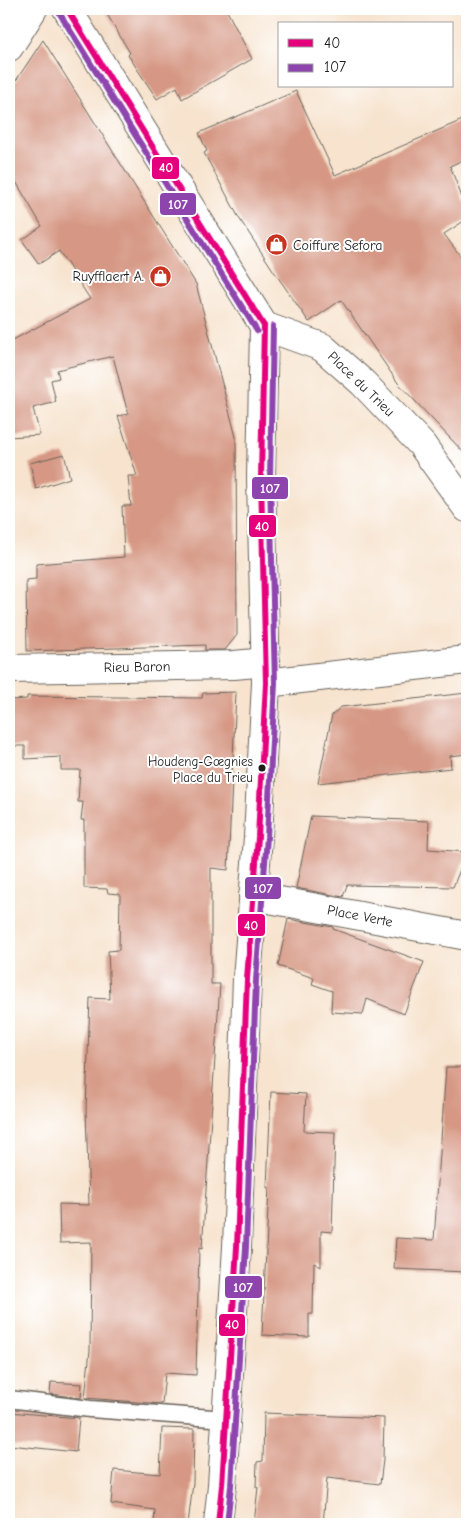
<svg xmlns="http://www.w3.org/2000/svg" width="476" height="1533" font-family="'Comic Neue',sans-serif">
	<style>
		.built { fill: #f0d6bc }
		.building { fill: #d69884 }
		.lines { fill: none; stroke-linecap: round; stroke-linejoin: round }
		.service-casing { stroke: #69625a; stroke-width: 19 }
		.minor-casing { stroke: #69625a; stroke-width: 30 }
		.tertiary-casing { stroke: #69625a; stroke-width: 30 }
		.service { stroke: #fff; stroke-width: 16 }
		.minor { stroke: #fff; stroke-width: 28 }
		.tertiary { stroke: #fff; stroke-width: 28 }
		.bus-1-casing { stroke: #fff; stroke-width: 10 }
		.bus-2-casing { stroke: #fff; stroke-width: 10 }
		.bus-1 { stroke: #e5007d; stroke-width: 6 }
		.bus-2 { stroke: #8e44ad; stroke-width: 6 }
		.bus-dot { fill: #1c1c1c; stroke: #fff; stroke-width: 2 }
		.labels { text-anchor: middle; dominant-baseline: central; stroke-width: 4; stroke-linejoin: round; paint-order: stroke }
		.bus-label { font-size: 13px; fill: #1c1c1c; stroke: #fff; text-anchor: end }
		.poi-label { font-size: 14px; fill: #1c1c1c; stroke: #fff; text-anchor: start }
		.street-label { font-size: 14px; fill: #1c1c1c; stroke: #fff }
		.line-badge { stroke: #fff; stroke-width: 2 }
		.badge-label { font-size: 14px; text-anchor: middle; font-weight: bold; fill: #fff }
	</style>
	<rect width="100%" height="100%" fill="#fff"/>
	<filter id="ink" filterUnits="userSpaceOnUse"><feTurbulence type="fractalNoise" baseFrequency=".02" numOctaves="2"/><feDisplacementMap in="SourceGraphic" scale="10" xChannelSelector="R" yChannelSelector="G"/><feConvolveMatrix kernelMatrix="1 2 1 2 8 2 1 2 1" color-interpolation-filters="sRGB"/></filter>
	<filter id="wash" filterUnits="userSpaceOnUse"><feTurbulence type="fractalNoise" baseFrequency=".0096" numOctaves="4" result="noise"/><feDisplacementMap in="SourceGraphic" scale="20" xChannelSelector="R" yChannelSelector="G"/><feGaussianBlur stdDeviation="1.12" result="paint"/><feColorMatrix in="noise" values="0 0 0 0 0 0 0 0 0 0 0 0 0 0 0 0 0 1.4 0 .05"/><feComposite in="paint" operator="in"/></filter>
	<g filter="url(#wash)">
		<rect width="100%" height="100%" fill="#f7e3ce"/>
		<!-- built -->
		<polygon class="built" points="67,9 187,9 127,45 102,63"/>
		<g id="blocks">
			<!-- building -->
			<g class="building">
				<polygon points="104,9 226,9 252,59 182,99 177,87 157,99 128,55 130,53"/>
				<polygon points="43,40 196,284 236,437 237,635 225,650 205,650 205,645 27,651 26,580 36,579 36,564 124,557 122,506 131,506 128,476 137,476 118,416 128,414 113,356 57,370 59,378 51,380 56,402 33,408 40,435 9,437 9,342 90,299 59,251 39,264 22,240 42,226 9,170 9,91"/>
				<polygon points="296,91 335,175 467,118 467,158 450,166 463,200 467,206 467,219 444,234 467,265 467,456 398,383 341,300 309,322 275,273 239,218 204,153 207,151 199,133"/>
				<polygon points="64,454 70,478 36,489 30,463"/>
				<polygon points="236,692 228,870 211,868 211,984 220,984 202,1249 199,1248 196,1375 165,1373 162,1404 85,1398 90,1350 91,1242 60,1243 59,1204 89,1205 86,1110 90,998 110,999 108,951 119,950 120,894 108,893 107,889 84,888 84,820 81,820 83,802 78,802 80,770 61,770 61,757 25,759 25,746 9,746 9,700 27,699 27,696 202,698 203,693"/>
				<polygon points="467,693 467,754 450,756 451,768 318,783 332,715 341,707"/>
				<polygon points="311,816 429,821 428,849 467,852 453,887 347,885 343,897 296,888"/>
				<polygon points="288,919 333,927 333,929 424,962 404,1014 367,999 363,1014 331,1012 332,991 312,984 314,978 278,966"/>
				<polygon points="446,1067 467,1067 467,1272 394,1269 396,1238 434,1240"/>
				<polygon points="271,1092 306,1094 304,1131 335,1132 332,1232 321,1231 321,1267 314,1263 313,1314 309,1314 309,1337 262,1335 269,1187 267,1188"/>
				<polygon points="51,1382 82,1384 81,1398 50,1394"/>
				<polygon points="9,1412 79,1418 76,1452 9,1445"/>
				<polygon points="264,1413 384,1418 383,1460 380,1484 327,1478 323,1524 254,1524 258,1487 256,1487 257,1462 263,1461"/>
				<polygon points="162,1428 194,1429 193,1483 188,1524 154,1524 155,1510 111,1504 114,1470 160,1474"/>
			</g>
		</g>
	</g>
	<g filter="url(#ink)">
		<use href="#blocks" fill-opacity="0" stroke="#69625a" stroke-width="1"/>
		<g class="lines">
			<defs>
				<polyline id="service" points="9,1399 90,1409 226,1419"/>
				<g id="minor">
					<polyline points="9,47 33,9"/>
					<polyline points="264,326 322,347 363,383 422,445 467,508"/>
					<polyline points="9,669 234,665 266,662"/>
					<polyline points="266,683 467,660"/>
					<polyline points="253,896 467,936"/>
				</g>
				<polyline id="tertiary" points="67,9 264,326 261,478 266,683 258,837 247,979 237,1247 222,1485 218,1524"/>
			</defs>
			<!-- service casing -->
			<use href="#service" class="service-casing"/>
			<!-- minor casing -->
			<use href="#minor" class="minor-casing"/>
			<!-- tertiary casing -->
			<use href="#tertiary" class="tertiary-casing"/>
			<!-- service -->
			<use href="#service" class="service"/>
			<!-- minor -->
			<use href="#minor" class="minor"/>
			<!-- tertiary -->
			<use href="#tertiary" class="tertiary"/>
			<defs>
				<g id="bus-1">
					<polyline points="67,9 264,326"/>
					<polyline points="218,1524 222,1485 237,1247 247,979 258,837 266,683 261,478 264,326"/>
				</g>
				<g id="bus-2">
					<polyline points="60,14 257,331"/>
					<polyline points="227,1524 231,1486 246,1247 256,980 267,837 275,683 270,478 273,326"/>
				</g>
			</defs>
			<!-- bus-1 casing -->
			<use href="#bus-1" class="bus-1-casing"/>
			<!-- bus-2 casing -->
			<use href="#bus-2" class="bus-2-casing"/>
			<!-- bus-1 -->
			<use href="#bus-1" class="bus-1"/>
			<!-- bus-2 -->
			<use href="#bus-2" class="bus-2"/>
		</g>
	</g>
	<!-- icons -->
	<defs>
		<symbol id="shop-disc" viewBox="-11 -11 22 22"><circle r="9.5" fill="#c8321e" stroke="#fff"/><path d="M-5-2.5h2.3a2.7 3.5 0 0 1 5.4 0H5L5.5 6h-11ZM-1.5-2.5h3a1.5 2.3 0 0 0-3 0Z" fill="#fff"/></symbol>
	</defs>
	<g fill-rule="evenodd">
		<use href="#shop-disc" x="264" y="232" width="25" height="25"/>
		<use href="#shop-disc" x="148" y="264" width="25" height="25"/>
	</g>
	<!-- markers -->
	<circle class="bus-dot" cx="262" cy="768" r="4.5"/>
	<g class="labels">
		<!-- bus labels -->
		<g class="bus-label">
			<text x="253" y="761">Houdeng-Gœgnies<tspan x="253" dy="16">Place du Trieu</tspan></text>
		</g>
		<!-- poi labels -->
		<g class="poi-label">
			<text x="293" y="245">Coiffure Sefora</text>
			<text x="144" y="276" text-anchor="end">Ruyfflaert A.</text>
		</g>
		<!-- street labels -->
		<g class="street-label">
			<text transform="translate(361 384) rotate(44)">Place du Trieu</text>
			<text transform="translate(137 667) rotate(-1)">Rieu Baron</text>
			<text transform="translate(360 916) rotate(11)">Place Verte</text>
		</g>
	</g>
	<g class="line-badge">
		<rect x="151" y="156" width="29" height="24" rx="5" fill="#e5007d"/>
		<rect x="159" y="192" width="38" height="24" rx="5" fill="#8e44ad"/>
		<rect x="251" y="476" width="38" height="24" rx="5" fill="#8e44ad"/>
		<rect x="248" y="514" width="29" height="24" rx="5" fill="#e5007d"/>
		<rect x="244" y="876" width="38" height="24" rx="5" fill="#8e44ad"/>
		<rect x="237" y="913" width="29" height="24" rx="5" fill="#e5007d"/>
		<rect x="224" y="1275" width="39" height="24" rx="5" fill="#8e44ad"/>
		<rect x="218" y="1313" width="28" height="24" rx="5" fill="#e5007d"/>
	</g>
	<g class="badge-label">
		<text x="166" y="172">40</text>
		<text x="178" y="209">107</text>
		<text x="270" y="493">107</text>
		<text x="262" y="531">40</text>
		<text x="263" y="893">107</text>
		<text x="251" y="930">40</text>
		<text x="243" y="1292">107</text>
		<text x="232" y="1329">40</text>
	</g>
	<!-- margin -->
	<rect width="476" height="1533" fill="none" stroke="#fff" stroke-width="30"/>
	<!-- legend -->
	<rect x="278" y="22" width="175" height="65" fill="#ffffff" stroke="#a4a4a4"/>
	<rect x="288" y="39" width="25" height="8" fill="#e5007d" stroke="#a4a4a4"/>
	<text x="324" y="48" font-size="15" fill="#1c1c1c">40</text>
	<rect x="288" y="64" width="25" height="8" fill="#8e44ad" stroke="#a4a4a4"/>
	<text x="324" y="72" font-size="15" fill="#1c1c1c">107</text>
</svg>
